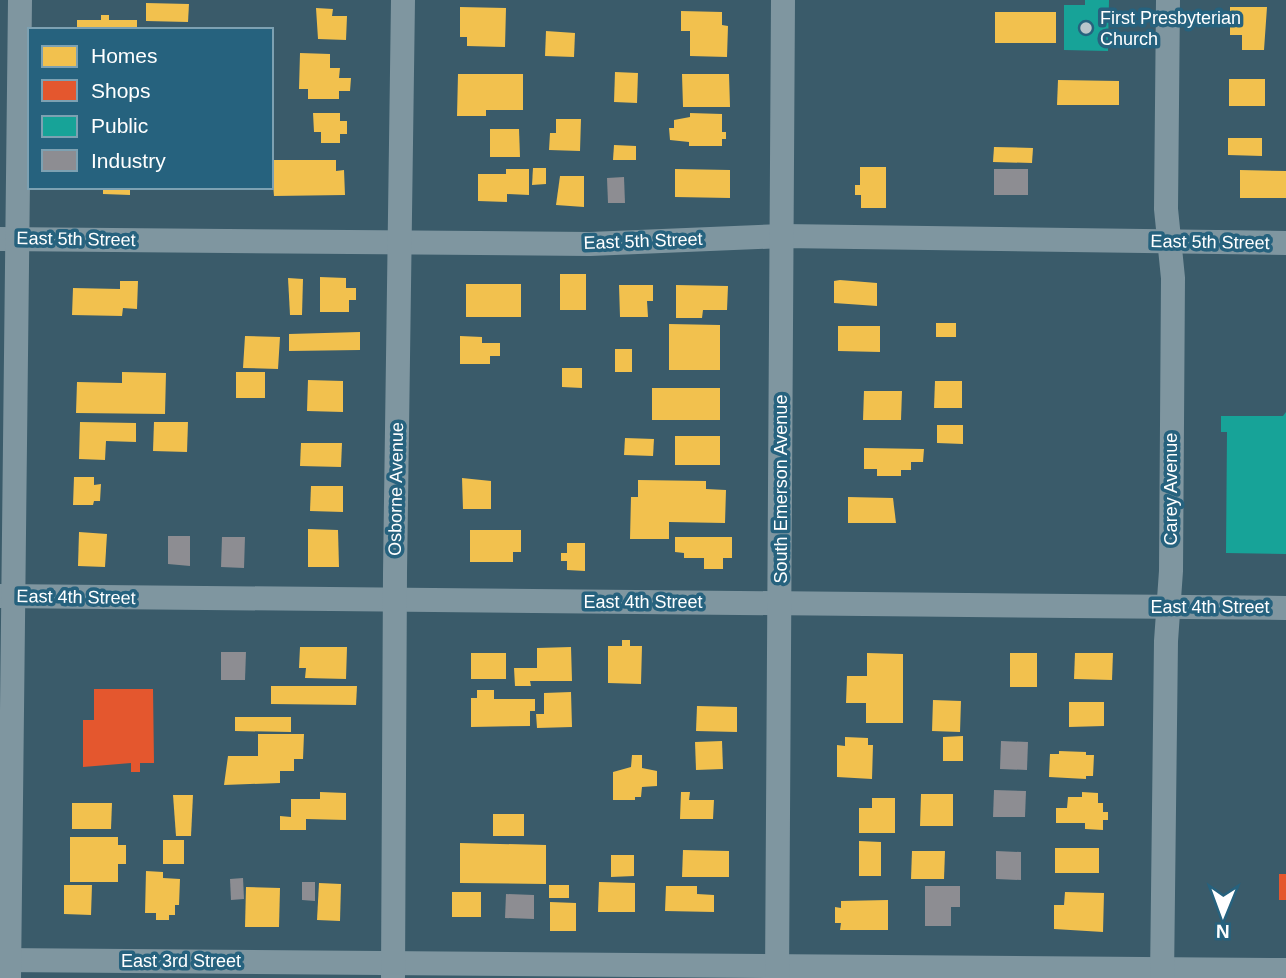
<svg xmlns="http://www.w3.org/2000/svg" width="1286" height="978" font-family="Helvetica,sans-serif">
	<style>
		.homes { fill: #f2c14e }
		.shops { fill: #e4572e }
		.public { fill: #17a398 }
		.industry { fill: #8d8d92 }
		.lines { fill: none; stroke-linecap: round; stroke-linejoin: round }
		.street { stroke: #7f96a0; stroke-width: 24 }
		.poi-dot { fill: #bac6cb; stroke: #26627e; stroke-width: 2.5 }
		.labels { text-anchor: middle; dominant-baseline: central; stroke-width: 7; stroke-linejoin: round; paint-order: stroke }
		.poi-label { font-size: 18px; fill: #fff; stroke: #26627e; text-anchor: start }
		.street-label { font-size: 18px; fill: #fff; stroke: #26627e }
	</style>
	<rect width="100%" height="100%" fill="#3a5b6a"/>
	<!-- homes -->
	<g class="homes">
		<polygon points="146,3 189,4 188,22 146,21"/>
		<polygon points="460,7 506,8 505,47 467,46 467,37 460,37"/>
		<polygon points="1230,7 1267,7 1264,50 1242,50 1242,35 1230,35"/>
		<polygon points="316,8 333,9 332,16 347,16 346,40 318,39"/>
		<polygon points="681,11 722,12 722,25 728,26 727,57 690,56 690,31 681,31"/>
		<rect x="995" y="12" width="61" height="31"/>
		<polygon points="101,15 109,15 109,20 137,20 137,30 77,30 77,20 101,20"/>
		<polygon points="546,31 575,33 574,57 545,56"/>
		<polygon points="300,53 330,54 330,68 340,68 339,78 351,78 350,91 339,91 339,99 308,99 308,89 299,89"/>
		<polygon points="615,72 638,73 637,103 614,102"/>
		<polygon points="458,74 523,74 523,110 486,110 486,116 457,116"/>
		<polygon points="682,74 729,74 730,107 683,107"/>
		<rect x="1229" y="79" width="36" height="27"/>
		<polygon points="1058,80 1119,81 1119,105 1057,105"/>
		<polygon points="313,113 340,113 340,121 347,121 347,134 340,134 340,143 321,143 321,132 314,132"/>
		<polygon points="690,113 722,114 722,132 726,132 726,139 722,139 722,146 689,146 689,142 670,140 669,128 674,128 674,120 690,117"/>
		<polygon points="556,119 581,119 580,151 549,150 550,133 556,133"/>
		<polygon points="490,129 519,129 520,157 490,157"/>
		<polygon points="1228,138 1262,138 1262,156 1228,155"/>
		<polygon points="614,145 636,146 636,160 613,160"/>
		<polygon points="994,147 1033,148 1032,163 993,162"/>
		<polygon points="271,160 336,160 336,171 344,170 345,195 274,196"/>
		<polygon points="860,167 886,167 886,208 861,208 861,195 855,195 855,185 860,185"/>
		<polygon points="533,168 546,168 546,184 532,185"/>
		<polygon points="506,169 529,169 529,195 507,194 507,202 478,201 478,174 506,174"/>
		<polygon points="675,169 730,170 730,198 675,197"/>
		<polygon points="1240,170 1286,171 1286,198 1240,198"/>
		<polygon points="560,176 584,176 584,207 556,205"/>
		<polygon points="103,187 130,187 130,195 103,194"/>
		<rect x="560" y="274" width="26" height="36"/>
		<polygon points="320,277 346,278 346,288 356,288 356,300 349,300 349,312 320,312"/>
		<polygon points="288,278 303,279 302,315 290,315"/>
		<polygon points="840,280 877,283 877,306 834,303 834,281"/>
		<polygon points="120,281 138,281 137,309 123,308 122,316 72,315 73,288 120,289"/>
		<rect x="466" y="284" width="55" height="33"/>
		<polygon points="619,285 653,285 653,301 647,301 648,317 620,317"/>
		<polygon points="676,285 728,286 727,310 703,310 702,318 676,318"/>
		<rect x="936" y="323" width="20" height="14"/>
		<polygon points="669,324 720,325 720,370 669,370"/>
		<polygon points="838,326 880,326 880,352 838,351"/>
		<polygon points="360,332 360,350 289,351 289,334"/>
		<polygon points="245,336 280,337 278,369 243,368"/>
		<polygon points="460,336 482,337 482,343 500,343 500,356 490,356 490,364 460,364"/>
		<rect x="615" y="349" width="17" height="23"/>
		<polygon points="562,368 582,368 582,388 562,387"/>
		<polygon points="122,372 166,373 165,414 76,413 77,382 122,383"/>
		<rect x="236" y="372" width="29" height="26"/>
		<polygon points="308,380 343,381 343,412 307,411"/>
		<polygon points="935,381 962,381 962,408 934,408"/>
		<rect x="652" y="388" width="68" height="32"/>
		<polygon points="864,391 902,391 901,420 863,420"/>
		<polygon points="80,422 136,423 136,442 106,441 105,460 79,459"/>
		<polygon points="154,422 188,422 187,452 153,451"/>
		<polygon points="937,425 963,425 963,444 937,443"/>
		<rect x="675" y="436" width="45" height="29"/>
		<polygon points="625,438 654,439 653,456 624,455"/>
		<polygon points="301,443 342,443 341,467 300,466"/>
		<polygon points="864,448 924,449 923,462 911,462 911,470 901,470 901,476 877,476 877,469 864,469"/>
		<polygon points="74,477 94,477 94,485 101,484 100,501 94,501 93,505 73,505"/>
		<polygon points="462,478 491,481 491,509 463,509"/>
		<polygon points="638,480 706,481 706,489 726,490 725,523 669,522 669,539 630,539 631,497 638,497"/>
		<polygon points="311,486 343,486 343,512 310,511"/>
		<polygon points="848,497 893,498 896,523 848,523"/>
		<polygon points="308,529 338,530 339,567 308,567"/>
		<polygon points="470,530 521,530 521,552 513,552 513,562 470,562"/>
		<polygon points="79,532 107,534 105,567 78,566"/>
		<polygon points="675,537 732,537 732,558 723,558 723,569 704,569 704,558 684,558 684,553 675,552"/>
		<polygon points="567,543 585,543 585,571 567,570 567,561 561,561 561,553 567,553"/>
		<polygon points="622,640 630,640 630,646 642,646 641,684 608,683 608,646 622,646"/>
		<polygon points="300,647 347,647 346,679 305,678 306,668 299,668"/>
		<polygon points="571,647 572,681 530,681 531,686 515,686 514,668 537,668 537,648"/>
		<rect x="471" y="653" width="35" height="26"/>
		<polygon points="867,653 903,654 903,723 866,723 866,703 846,703 847,676 867,676"/>
		<rect x="1010" y="653" width="27" height="34"/>
		<polygon points="1075,653 1113,653 1112,680 1074,679"/>
		<polygon points="271,686 357,686 356,705 271,704"/>
		<polygon points="477,690 494,690 494,699 535,699 535,711 530,711 530,726 471,727 471,698 477,698"/>
		<polygon points="571,692 572,727 537,728 536,714 544,714 544,693"/>
		<polygon points="933,700 961,701 960,732 932,731"/>
		<polygon points="1069,702 1104,702 1104,726 1069,727"/>
		<polygon points="697,706 737,707 737,732 696,731"/>
		<polygon points="235,717 291,717 291,732 235,731"/>
		<polygon points="258,734 304,734 303,759 294,759 294,771 280,771 280,783 224,785 228,756 258,756"/>
		<polygon points="963,736 963,761 943,761 943,737"/>
		<polygon points="845,737 868,738 868,745 873,745 872,779 837,777 837,745 845,746"/>
		<polygon points="722,741 723,769 696,770 695,742"/>
		<polygon points="1059,751 1086,752 1086,755 1094,755 1093,776 1086,776 1086,779 1049,777 1050,754 1059,754"/>
		<polygon points="632,755 642,755 642,768 657,771 657,786 642,787 641,797 635,797 635,800 613,800 613,772 631,767"/>
		<polygon points="320,792 346,793 346,820 306,819 306,830 280,830 280,816 291,817 291,799 320,799"/>
		<polygon points="681,792 690,792 689,800 714,800 713,819 680,819"/>
		<polygon points="1082,792 1098,793 1098,803 1103,803 1103,812 1108,812 1108,820 1103,820 1103,830 1085,829 1085,823 1056,823 1056,808 1067,808 1068,797 1082,797"/>
		<polygon points="921,794 953,794 953,826 920,826"/>
		<polygon points="173,795 193,795 191,836 176,836"/>
		<polygon points="872,798 895,798 895,833 859,833 859,808 872,808"/>
		<polygon points="72,803 112,803 111,829 72,829"/>
		<rect x="493" y="814" width="31" height="22"/>
		<polygon points="70,837 118,837 118,845 126,845 126,864 118,864 118,882 70,882"/>
		<rect x="163" y="840" width="21" height="24"/>
		<polygon points="859,841 881,842 881,876 859,876"/>
		<polygon points="460,843 546,845 546,884 460,883"/>
		<rect x="1055" y="848" width="44" height="25"/>
		<polygon points="683,850 729,851 729,877 682,877"/>
		<polygon points="912,851 945,851 944,879 911,879"/>
		<polygon points="611,855 634,855 634,876 611,877"/>
		<polygon points="146,871 163,872 163,878 180,879 179,905 175,905 175,915 169,915 169,920 156,920 156,913 145,913"/>
		<polygon points="599,882 635,883 635,912 598,912"/>
		<polygon points="319,883 341,884 340,921 317,920"/>
		<polygon points="64,885 92,885 91,915 64,914"/>
		<rect x="549" y="885" width="20" height="13"/>
		<polygon points="666,886 697,886 697,894 714,895 714,912 665,911"/>
		<polygon points="246,887 280,888 279,927 245,927"/>
		<rect x="452" y="892" width="29" height="25"/>
		<polygon points="1065,892 1104,893 1103,932 1054,929 1054,905 1064,905"/>
		<polygon points="888,900 888,930 840,930 841,923 835,923 835,907 841,908 841,901"/>
		<polygon points="550,902 576,903 576,931 550,931"/>
	</g>
	<!-- shops -->
	<g class="shops">
		<polygon points="94,689 153,689 154,763 140,763 140,772 131,772 131,763 83,767 83,720 94,720"/>
		<rect x="1279" y="874" width="7" height="26"/>
	</g>
	<!-- public -->
	<g class="public">
		<polygon points="1085,0 1109,0 1108,51 1064,50 1064,5 1085,5"/>
		<polygon points="1286,412 1286,554 1226,553 1227,432 1221,432 1221,416 1283,416"/>
	</g>
	<!-- industry -->
	<g class="industry">
		<rect x="994" y="169" width="34" height="26"/>
		<polygon points="624,177 625,203 608,203 607,178"/>
		<polygon points="168,536 190,536 190,566 168,564"/>
		<polygon points="222,537 245,537 244,568 221,567"/>
		<polygon points="221,652 246,652 245,680 221,680"/>
		<polygon points="1001,741 1028,742 1027,770 1000,769"/>
		<polygon points="994,790 1026,791 1025,817 993,817"/>
		<polygon points="996,851 1021,852 1021,880 996,879"/>
		<polygon points="243,878 244,899 231,900 230,879"/>
		<polygon points="302,882 315,882 315,901 302,900"/>
		<polygon points="925,886 960,886 960,907 951,907 951,926 925,926"/>
		<polygon points="506,894 534,895 534,919 505,918"/>
	</g>
	<g class="lines">
		<!-- street -->
		<g class="street">
			<polyline points="0,239 590,244 783,236 1286,243"/>
			<polyline points="0,596 1286,608"/>
			<polyline points="0,960 1286,970"/>
			<polyline points="9,978 20,0"/>
			<polyline points="393,978 395,573 403,0"/>
			<polyline points="777,978 783,0"/>
			<polyline points="1162,978 1166,641 1171,571 1173,278 1166,209 1168,0"/>
		</g>
	</g>
	<!-- markers -->
	<circle class="poi-dot" cx="1086" cy="28" r="7"/>
	<g class="labels">
		<!-- poi labels -->
		<g class="poi-label">
			<text x="1100" y="18">First Presbyterian<tspan x="1100" dy="21">Church</tspan></text>
		</g>
		<!-- street labels -->
		<g class="street-label">
			<text transform="translate(76 239) rotate(1)">East 5th Street</text>
			<text transform="translate(643 241) rotate(-2)">East 5th Street</text>
			<text transform="translate(1210 242) rotate(1)">East 5th Street</text>
			<text transform="translate(396 489) rotate(-89)">Osborne Avenue</text>
			<text transform="translate(781 489) rotate(-90)">South Emerson Avenue</text>
			<text transform="translate(1171 489) rotate(-90)">Carey Avenue</text>
			<text transform="translate(76 597) rotate(1)">East 4th Street</text>
			<text x="643" y="602">East 4th Street</text>
			<text x="1210" y="607">East 4th Street</text>
			<text x="181" y="961">East 3rd Street</text>
		</g>
	</g>
	<!-- legend -->
	<rect x="28" y="28" width="245" height="161" fill="#26627e" stroke="#7da1b2" stroke-width="2"/>
	<rect x="42" y="46" width="35" height="21" fill="#f2c14e" stroke="#7da1b2" stroke-width="2"/>
	<text x="91" y="63" font-size="21" fill="#ffffff">Homes</text>
	<rect x="42" y="80" width="35" height="21" fill="#e4572e" stroke="#7da1b2" stroke-width="2"/>
	<text x="91" y="98" font-size="21" fill="#ffffff">Shops</text>
	<rect x="42" y="116" width="35" height="21" fill="#17a398" stroke="#7da1b2" stroke-width="2"/>
	<text x="91" y="133" font-size="21" fill="#ffffff">Public</text>
	<rect x="42" y="150" width="35" height="21" fill="#8d8d92" stroke="#7da1b2" stroke-width="2"/>
	<text x="91" y="168" font-size="21" fill="#ffffff">Industry</text>
	<!-- north arrow -->
	<g transform="translate(1223 915) rotate(181)" stroke="#26627e" stroke-width="5" paint-order="stroke">
	<path d="M0-5L12 26L0 18L-12 26Z" fill="#ffffff"/>
	<text y="-10" font-size="19" font-weight="bold" text-anchor="middle" fill="#ffffff">N</text>
	</g>
</svg>
